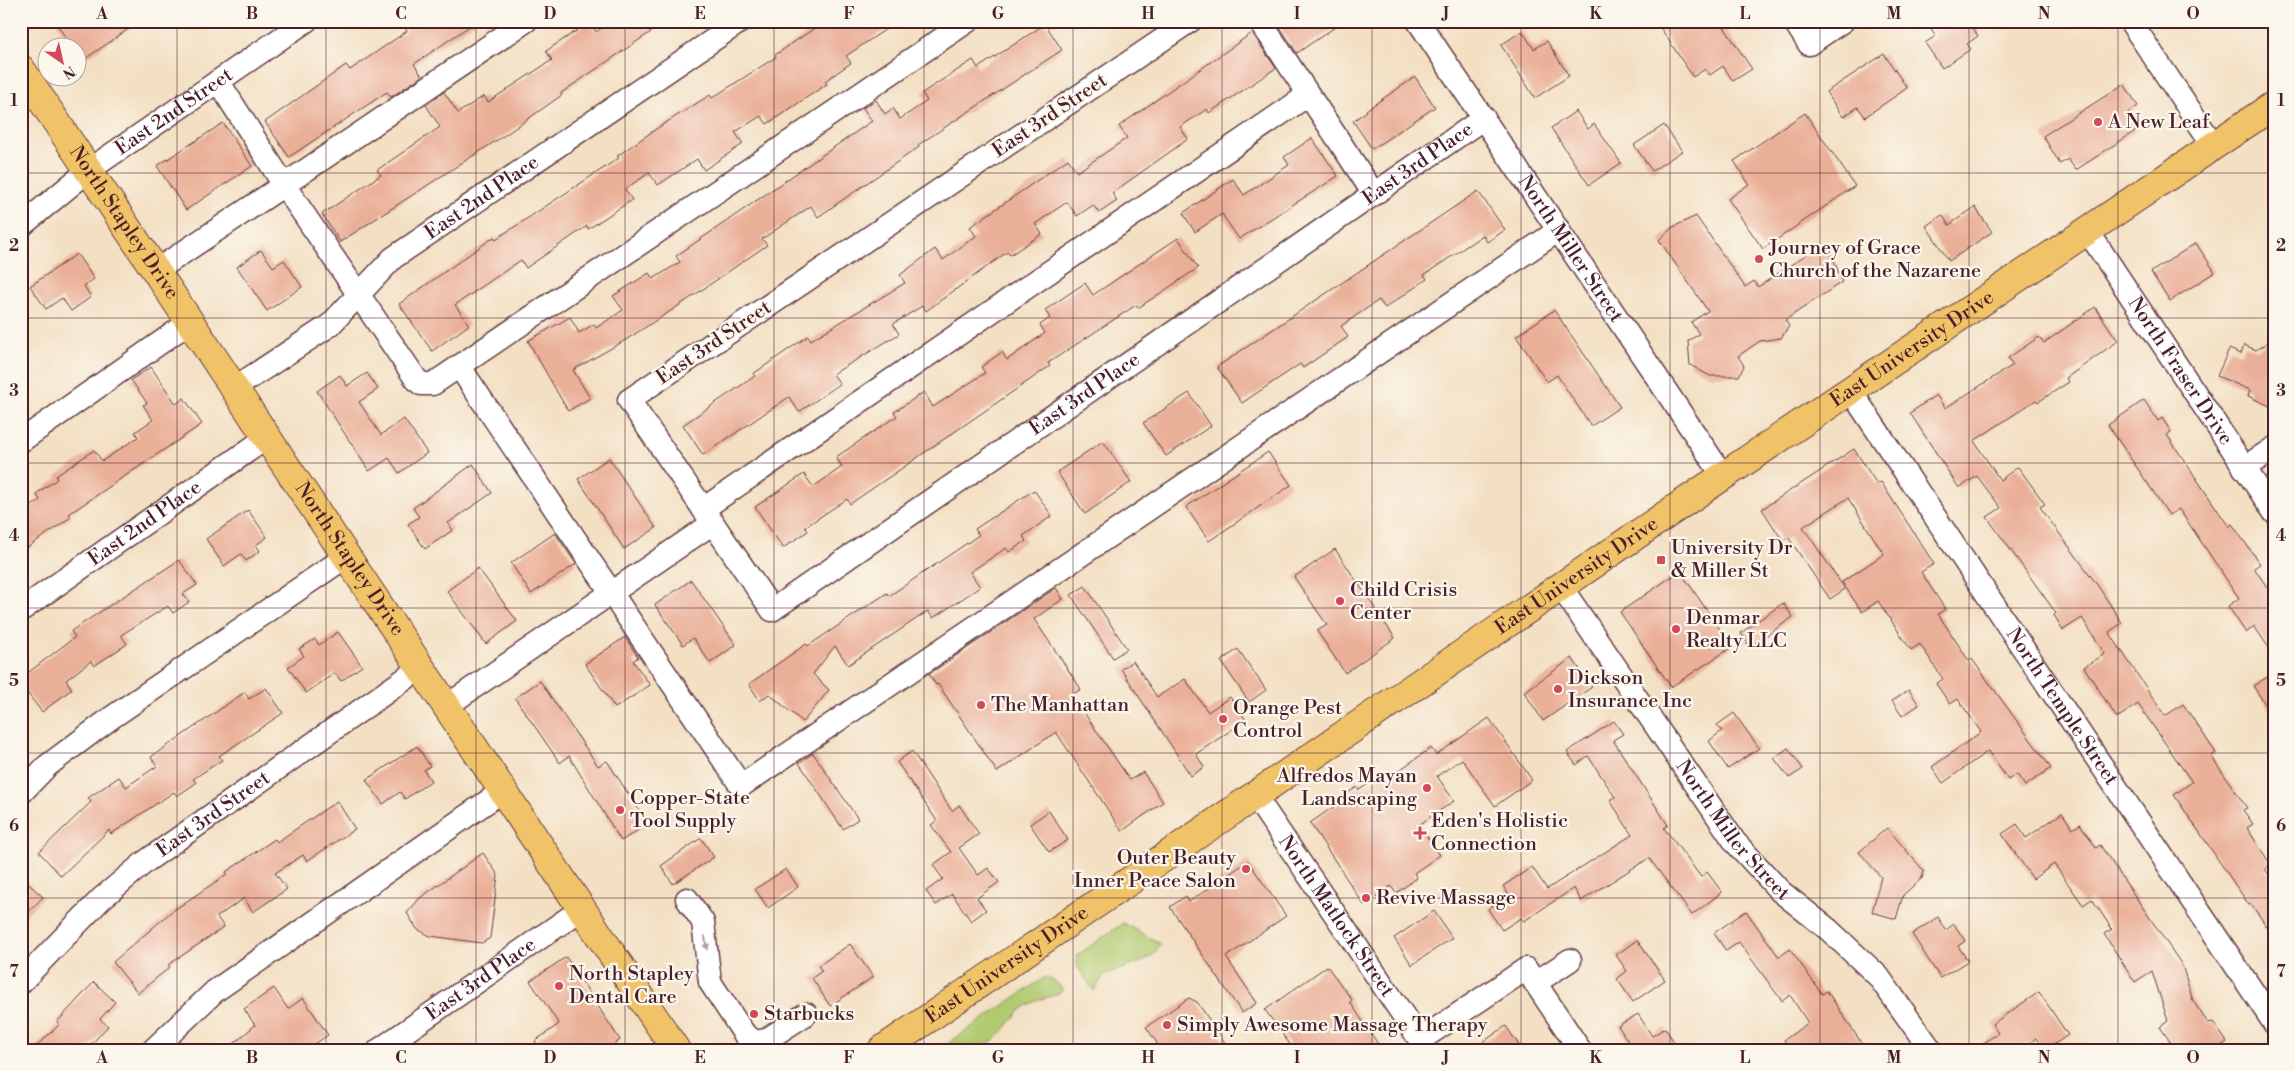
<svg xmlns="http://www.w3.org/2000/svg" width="2295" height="1071" font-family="'Libre Bodoni',serif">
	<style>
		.green { fill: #b1ca6f; stroke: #7e744d }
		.building { fill: #eaaf97 }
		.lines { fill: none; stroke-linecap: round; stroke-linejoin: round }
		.minor-casing { stroke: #633c42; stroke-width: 25 }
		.major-casing { stroke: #633c42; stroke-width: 30 }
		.minor { stroke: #fff; stroke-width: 22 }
		.major { stroke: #f1c369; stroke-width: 28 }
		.oneway { fill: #ae9aa0 }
		.grid { fill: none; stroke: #4a1f2b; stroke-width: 1; stroke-opacity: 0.55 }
		.poi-dot { fill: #d1495b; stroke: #fbf7ec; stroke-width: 2 }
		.labels { text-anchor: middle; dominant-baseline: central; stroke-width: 4.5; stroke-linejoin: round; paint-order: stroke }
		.street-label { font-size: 20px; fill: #4a1f2b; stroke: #fbf7ec }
		.poi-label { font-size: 20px; fill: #4a1f2b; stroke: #fbf7ec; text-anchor: start }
		.neatline { fill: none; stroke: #4a1f2b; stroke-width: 2 }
		.grid-label { font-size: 16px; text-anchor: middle; font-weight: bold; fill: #4a1f2b }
	</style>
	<rect width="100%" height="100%" fill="#fbf7ec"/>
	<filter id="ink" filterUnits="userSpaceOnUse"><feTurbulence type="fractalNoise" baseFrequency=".02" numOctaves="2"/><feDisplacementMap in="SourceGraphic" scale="10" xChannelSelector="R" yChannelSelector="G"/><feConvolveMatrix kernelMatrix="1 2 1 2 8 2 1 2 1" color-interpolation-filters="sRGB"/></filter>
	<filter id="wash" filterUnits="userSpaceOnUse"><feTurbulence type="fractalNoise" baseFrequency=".0096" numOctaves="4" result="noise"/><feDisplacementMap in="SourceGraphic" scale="20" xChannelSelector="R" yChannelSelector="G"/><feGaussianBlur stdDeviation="1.12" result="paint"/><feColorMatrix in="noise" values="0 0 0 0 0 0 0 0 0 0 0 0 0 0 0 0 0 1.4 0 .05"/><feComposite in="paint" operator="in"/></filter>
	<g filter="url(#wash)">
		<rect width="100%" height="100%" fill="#f3dfc2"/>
		<!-- green -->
		<g class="green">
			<polygon points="1123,923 1161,944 1152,956 1144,961 1104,975 1094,991 1077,966 1076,956"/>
			<path d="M1045,977L1055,981L1063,990C1053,998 1042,997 1032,1003C1017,1010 1012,1021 1002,1032C985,1052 962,1050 938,1050Z"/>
		</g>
		<g id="blocks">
			<!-- building -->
			<g class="building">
				<polygon points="55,21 140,21 82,61 78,55 78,48 72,48"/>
				<polygon points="400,21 477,21 414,64 422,76 391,97 387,92 289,157 265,122 346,65 350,70 407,31"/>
				<polygon points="612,21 667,21 561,93 562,95 508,133 340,242 322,214 381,175 377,170 440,127 426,105 444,92 458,113 484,96 488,102 552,60 546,51 590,22 596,32"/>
				<polygon points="825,21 898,21 846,56 851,63 825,81 827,84 767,124 761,116 735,132 743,144 704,170 697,159 658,185 649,173 625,189 632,200 588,229 587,226 526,268 521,260 455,305 469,325 432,351 399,304 494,237 496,239 619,158 617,156 659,127 710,95 712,98 776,57 775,55"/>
				<polygon points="1276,21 1344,21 1297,53"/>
				<polygon points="1656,21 1720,21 1752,69 1733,81 1723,66 1710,75 1705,69 1693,77"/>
				<polygon points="1926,21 1968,21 1978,36 1967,44 1971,49 1942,68 1925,43 1936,36"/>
				<polygon points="1045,24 1062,50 918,145 919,147 818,217 811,206 762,239 767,245 686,301 624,341 573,370 590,398 568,411 528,341 570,317 579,333 594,324 596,328 623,310 613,296 649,273 653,279 680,262 676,256 872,121 863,108 876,100 885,114 893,108 900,119 927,101 922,93 973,60 978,68"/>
				<polygon points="1522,31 1534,49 1547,41 1569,76 1535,98 1501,45"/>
				<polygon points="1252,33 1276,68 1209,113 1207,109 1180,127 1188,139 1112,193 1117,201 1099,213 1093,205 1077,216 1067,202 1035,224 1042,234 1010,255 1007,252 926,311 922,306 893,324 899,334 833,374 840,384 799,412 789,397 703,455 683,425 755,376 753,374 808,336 811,340 905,283 900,275 935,249 943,260 976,236 970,227 1068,159 1077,172 1127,138 1119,126"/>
				<polygon points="1884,54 1907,88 1865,117 1858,107 1843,117 1826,92"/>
				<polygon points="1415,77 1435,107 1372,149 1353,121 1367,111 1366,110"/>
				<polygon points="2124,84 2138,106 2126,114 2137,130 2076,170 2068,159 2060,164 2043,136"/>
				<polygon points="1576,111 1588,129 1594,124 1621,163 1589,185 1551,128"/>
				<polygon points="1805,113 1855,186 1763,249 1728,199 1749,184 1734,161"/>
				<polygon points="223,123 252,166 186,210 157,166"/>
				<polygon points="1664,125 1682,151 1652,171 1634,145"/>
				<polygon points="1312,138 1338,176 1239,239 1222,214 1195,232 1183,213 1233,179 1244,195 1289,165 1284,157"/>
				<polygon points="1478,191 1505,230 1487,242 1483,235 1424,275 1427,279 1385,308 1379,300 1341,326 1348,337 1303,368 1300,364 1242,403 1217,367"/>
				<polygon points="1975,207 1992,232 1949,261 1926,226 1942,215 1949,225"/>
				<polygon points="1696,216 1745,287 1754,281 1758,287 1819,246 1833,257 1842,282 1785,320 1789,326 1781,338 1760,341 1738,356 1744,366 1739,376 1710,376 1690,365 1688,341 1699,334 1691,322 1708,311 1659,240 1673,227"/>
				<polygon points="1178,238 1198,268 1138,308 1136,305 1048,363 1050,366 850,504 847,499 805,527 808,531 783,548 755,507 804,474 813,487 842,467 836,457 897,416 894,412 924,392 933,407 985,373 981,367 1002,352 1007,360 1045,333 1040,325 1050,318 1045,310 1085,283 1093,295"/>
				<polygon points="2196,243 2215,272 2170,301 2151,272"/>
				<polygon points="261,250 273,267 284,260 302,287 267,311 237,267"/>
				<polygon points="77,254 94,279 84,286 91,297 71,311 62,298 46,309 30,286"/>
				<polygon points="2095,307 2118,341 2066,378 2069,382 2038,402 2036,400 1974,441 2000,480 2018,467 2045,504 2040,507 2098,586 2122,623 2109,632 2165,716 2183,704 2216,753 2211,756 2247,808 2243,810 2253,824 2247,828 2271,865 2265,869 2274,882 2274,937 2251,904 2249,905 2174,795 2192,782 2138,704 2117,718 2084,667 2105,654 2082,618 2063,630 2054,615 2056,613 1987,517 2001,508 1977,476 1959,488 1910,413 1936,395 1945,408 1950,405 2013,365 2008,358 2039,337 2044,343"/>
				<polygon points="1554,310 1620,407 1591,426 1557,375 1547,382 1516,336"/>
				<polygon points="2274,338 2274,408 2248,396 2250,390 2217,376 2229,349 2241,354 2244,345 2256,350"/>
				<polygon points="151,367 176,404 184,398 202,424 69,514 71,517 21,552 21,513 40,500 36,494 57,479 56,476 94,450 102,461 138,437 135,432 153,420 143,405 147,403 131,380"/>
				<polygon points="367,373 378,389 359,402 381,435 404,419 427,453 399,473 389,458 369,471 317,391 340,375 347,386"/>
				<polygon points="1189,393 1211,426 1166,456 1143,423"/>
				<polygon points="2144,400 2158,421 2162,418 2171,432 2167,435 2229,527 2232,524 2260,564 2254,568 2274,597 2274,655 2254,626 2246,633 2228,606 2239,598 2179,509 2169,515 2108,425"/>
				<polygon points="1103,441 1131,482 1085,514 1057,472"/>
				<polygon points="1854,449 1877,484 1881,482 1934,564 1921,572 1945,609 1938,614 1969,661 1972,659 2051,768 2025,786 2017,774 2008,780 1988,751 1943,783 1932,767 1981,732 1958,699 1950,704 1936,684 1943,679 1920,644 1911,650 1878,601 1862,612 1842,582 1884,554 1848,498 1803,527 1845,589 1830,599 1788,537 1783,541 1762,509"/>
				<polygon points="1268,452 1291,485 1209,541 1186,507"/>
				<polygon points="609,458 656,528 624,549 578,479"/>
				<polygon points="473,464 492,493 448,523 453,530 425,549 408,524 419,517 413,508"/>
				<polygon points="1034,490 1052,516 1023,536 1026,541 1009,552 1006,548 970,572 980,587 933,618 928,611 848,665 835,646 813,674 829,690 803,722 769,694 760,701 749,684 806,644 808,646 887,593 889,596 979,535 975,529"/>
				<polygon points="248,510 267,537 256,545 260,551 246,561 241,554 224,566 206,539"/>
				<polygon points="555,533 576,564 531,594 511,563"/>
				<polygon points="1335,549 1395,638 1345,673 1317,631 1327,625 1294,577"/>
				<polygon points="179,560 197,585 183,594 189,602 173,613 168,606 121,635 127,644 94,666 91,661 66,680 72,689 42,712 21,685 21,678 75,637 71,631"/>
				<polygon points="478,568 517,621 486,644 447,591"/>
				<polygon points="1680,571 1732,647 1671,687 1620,612"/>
				<polygon points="691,580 736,645 710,663 693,638 683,645 655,605"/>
				<polygon points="1085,586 1127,649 1113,658 1071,595"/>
				<polygon points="1056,588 1063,599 1034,619 1081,689 1072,695 1130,780 1143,772 1163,802 1122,831 1056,732 997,772 938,684 936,685 929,674"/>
				<polygon points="1783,603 1793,617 1750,647 1741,633"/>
				<polygon points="338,632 362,666 341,681 335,673 306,693 288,667 304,656 299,649 315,639 319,645"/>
				<polygon points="625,637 638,657 633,661 650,685 615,708 585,664"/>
				<polygon points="1238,649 1266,690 1249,702 1221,661"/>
				<polygon points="1572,658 1592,687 1543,721 1524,692"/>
				<polygon points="1133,661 1157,697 1185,679 1208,712 1230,697 1246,720 1196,754 1204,767 1191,776 1121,669"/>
				<polygon points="2274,673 2274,717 2253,686"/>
				<polygon points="540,681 598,766 607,761 648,824 621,841 569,756 560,763 515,698"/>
				<polygon points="266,688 283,713 219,756 222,760 193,779 196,783 177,796 174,792 111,834 109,830 61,876 39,852 91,802 88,798 119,777 126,787 157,766 151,757 245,692 249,699"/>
				<polygon points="1909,690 1919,705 1902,716 1892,701"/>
				<polygon points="1734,713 1759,748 1728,769 1709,741 1722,731 1717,725"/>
				<polygon points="1489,718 1532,780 1495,806 1462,759 1437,776 1454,801 1419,825 1440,855 1414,873 1417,878 1396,893 1391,886 1364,905 1310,823 1336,805 1334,802 1357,787 1359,790 1385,773 1388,778 1431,748 1436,755"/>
				<polygon points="1614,721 1623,734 1613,740 1668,825 1664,828 1701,877 1707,872 1722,892 1692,915 1649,858 1581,901 1574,888 1524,921 1521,918 1502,930 1488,909 1509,895 1503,886 1532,867 1547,889 1632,835 1610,800 1615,797 1588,756 1576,765 1567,752"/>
				<polygon points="417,746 430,766 424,770 431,781 405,799 400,792 383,804 366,780"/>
				<polygon points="1788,748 1803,769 1789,778 1774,758"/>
				<polygon points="912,751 952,811 959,805 979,834 959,848 978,875 988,868 999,882 977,898 986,910 971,921 952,894 936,905 926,891 943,879 933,865 951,852 931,825 937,821 897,762"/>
				<polygon points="813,753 858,819 843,829 799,763"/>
				<polygon points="337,801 355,829 307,861 303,855 275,873 287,889 253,912 244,898 217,917 224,927 168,965 170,967 138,993 113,962 171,912 227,874 226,872 275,839 277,842"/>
				<polygon points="1049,811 1068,840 1049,852 1030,824"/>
				<polygon points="2062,813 2073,829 2080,824 2096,848 2100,845 2182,965 2193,1001 2208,1023 2213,1022 2227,1042 2215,1050 2176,1050 2160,1027 2168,1021 2152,971 2135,982 2104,934 2112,929 2092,899 2083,905 2054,864 2033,879 2002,834 2017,824 2026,838"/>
				<polygon points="1887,828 1924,871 1922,878 1903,895 1896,919 1872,912 1881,877 1859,852"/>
				<polygon points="701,838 714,857 673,884 661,866"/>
				<polygon points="483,853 498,875 490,938 482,943 430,936 417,929 407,913 420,898"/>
				<polygon points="1248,861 1286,916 1226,957 1257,1003 1242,1013 1170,907 1186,896 1189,902"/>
				<polygon points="786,869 798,887 768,908 755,889"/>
				<polygon points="21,877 43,897 21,920"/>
				<polygon points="1434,911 1452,938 1412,965 1394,938"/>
				<polygon points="1746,911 1779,957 1790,949 1822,994 1827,991 1866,1050 1790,1050 1784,1040 1808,1023 1790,995 1782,1001 1739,942 1726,951 1714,933"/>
				<polygon points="1938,917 1946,930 1954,924 1965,941 1958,946 1968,961 1940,978 1912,934"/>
				<polygon points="1637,940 1665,980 1633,1002 1617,979 1627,971 1616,955"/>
				<polygon points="850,944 873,977 830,1006 812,978 822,971 818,966"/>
				<polygon points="566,957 620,1040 607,1050 541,1050 535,1041 559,1024 530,981"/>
				<polygon points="1327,966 1352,1000 1350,1002 1382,1050 1294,1050 1265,1010"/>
				<polygon points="94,982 115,1002 100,1019 108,1026 86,1050 32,1050 60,1024 57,1022"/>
				<polygon points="274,988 288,1009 303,998 328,1035 306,1050 227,1050 255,1025 244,1009"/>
				<polygon points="2039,992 2068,1035 2046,1050 2044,1050 2036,1038 2020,1050 1974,1050 1998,1033 1992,1024"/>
				<polygon points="1189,998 1197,1002 1230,1050 1155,1050 1157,1043 1146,1027"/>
				<polygon points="1638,1014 1652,1036 1665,1028 1679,1050 1631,1050 1633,1049 1618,1026"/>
				<polygon points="1506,1026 1522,1050 1472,1050"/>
			</g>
		</g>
	</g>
	<g filter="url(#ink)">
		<use href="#blocks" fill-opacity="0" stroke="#633c42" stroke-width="1"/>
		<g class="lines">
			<defs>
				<g id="minor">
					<path id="s1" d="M1190,21L629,400L772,610L1484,118"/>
					<polyline points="1260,21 1374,194"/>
					<path id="s2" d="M1418,21L1723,476"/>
					<polyline points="1794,21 1809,44 1843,21"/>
					<polyline points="2130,21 2214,146"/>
					<polyline points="218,81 284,185 526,21"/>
					<path id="s3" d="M21,226L89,170L306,21"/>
					<path id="s4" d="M2087,230L2274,512"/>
					<polyline points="157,270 284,185 416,379 421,384 433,384 968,21"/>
					<polyline points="459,366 741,786 1559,230"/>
					<path id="s5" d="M236,387L330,325L393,258L741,21"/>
					<path id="s6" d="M1850,390L2274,1023"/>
					<polyline points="21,441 191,321"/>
					<polyline points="2244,468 2274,448"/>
					<polyline points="703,509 1308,95"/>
					<path id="s7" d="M1561,587L1735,842L1780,891L1829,930L1878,976L1931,1050"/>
					<path id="s8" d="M21,610L269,436"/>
					<polyline points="448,705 713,523"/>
					<polyline points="21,793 47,766 111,718 347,556"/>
					<path id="s9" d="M1255,796L1420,1040L1526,969L1580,1050"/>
					<polyline points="687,899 703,922 710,982 745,1035 756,1042 766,1040 806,1014"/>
					<path id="s10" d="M21,982L101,899L145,862L422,667"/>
					<polyline points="1535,983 1570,960"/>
					<polyline points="153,1050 215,991 504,790"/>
					<path id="s11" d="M379,1050L583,908"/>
				</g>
				<g id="major">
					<path id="s12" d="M21,69C240,395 460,721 676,1050"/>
					<path id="s13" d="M882,1050L1698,493L2274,105"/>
				</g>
			</defs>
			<!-- minor casing -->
			<use href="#minor" class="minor-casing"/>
			<!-- major casing -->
			<use href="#major" class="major-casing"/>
			<!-- minor -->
			<use href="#minor" class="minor"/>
			<!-- major -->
			<use href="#major" class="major"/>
		</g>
		<!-- one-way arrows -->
		<defs><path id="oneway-solid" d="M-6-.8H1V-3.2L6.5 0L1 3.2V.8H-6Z" transform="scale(1.25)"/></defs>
		<use class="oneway" href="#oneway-solid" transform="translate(706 943) rotate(81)"/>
	</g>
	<!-- grid -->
	<path class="grid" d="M177,21V1050M326,21V1050M476,21V1050M625,21V1050M774,21V1050M924,21V1050M1073,21V1050M1222,21V1050M1372,21V1050M1521,21V1050M1670,21V1050M1820,21V1050M1969,21V1050M2118,21V1050M21,173H2274M21,318H2274M21,463H2274M21,608H2274M21,753H2274M21,898H2274"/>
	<!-- markers -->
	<g class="poi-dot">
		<circle cx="2098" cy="122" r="5"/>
		<circle cx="1759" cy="259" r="5"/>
		<rect x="1656" y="555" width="10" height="10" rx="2.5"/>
		<circle cx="1340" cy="601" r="5"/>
		<circle cx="1676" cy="629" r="5"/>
		<circle cx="1558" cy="689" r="5"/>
		<circle cx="981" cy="705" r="5"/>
		<circle cx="1223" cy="719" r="5"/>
		<circle cx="1427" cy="788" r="5"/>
		<circle cx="620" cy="810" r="5"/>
		<path d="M1417.5 825.5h5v5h5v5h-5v5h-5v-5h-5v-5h5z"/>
		<circle cx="1246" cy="869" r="5"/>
		<circle cx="1366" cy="898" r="5"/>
		<circle cx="559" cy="986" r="5"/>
		<circle cx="754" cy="1014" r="5"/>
		<circle cx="1167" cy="1025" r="5"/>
	</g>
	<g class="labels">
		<!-- street labels -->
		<g class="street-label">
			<text stroke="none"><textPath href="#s3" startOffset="191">East 2nd Street</textPath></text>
			<text transform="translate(1050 116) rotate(-34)">East 3rd Street</text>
			<text stroke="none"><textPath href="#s1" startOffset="1716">East 3rd Place</textPath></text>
			<text stroke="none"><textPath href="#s5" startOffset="312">East 2nd Place</textPath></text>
			<text stroke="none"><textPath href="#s12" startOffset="185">North Stapley Drive</textPath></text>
			<text stroke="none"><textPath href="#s2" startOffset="274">North Miller Street</textPath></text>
			<text transform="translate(714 343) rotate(-34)">East 3rd Street</text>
			<text stroke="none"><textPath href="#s13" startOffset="1246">East University Drive</textPath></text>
			<text stroke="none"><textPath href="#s4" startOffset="169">North Fraser Drive</textPath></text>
			<text stroke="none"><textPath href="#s1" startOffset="1311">East 3rd Place</textPath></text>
			<text stroke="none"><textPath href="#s8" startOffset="151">East 2nd Place</textPath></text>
			<text stroke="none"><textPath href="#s12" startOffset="590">North Stapley Drive</textPath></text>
			<text stroke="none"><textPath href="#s13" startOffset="841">East University Drive</textPath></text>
			<text stroke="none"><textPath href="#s6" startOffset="381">North Temple Street</textPath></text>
			<text stroke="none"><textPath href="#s10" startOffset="256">East 3rd Street</textPath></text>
			<text stroke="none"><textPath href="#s7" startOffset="298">North Miller Street</textPath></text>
			<text stroke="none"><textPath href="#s9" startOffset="145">North Matlock Street</textPath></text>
			<text stroke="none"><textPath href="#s13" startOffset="151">East University Drive</textPath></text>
			<text stroke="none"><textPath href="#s11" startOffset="124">East 3rd Place</textPath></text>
		</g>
		<!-- poi labels -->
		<g class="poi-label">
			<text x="2108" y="122">A New Leaf</text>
			<text x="1769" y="248">Journey of Grace<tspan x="1769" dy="23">Church of the Nazarene</tspan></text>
			<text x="1671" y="548">University Dr<tspan x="1671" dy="23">&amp; Miller St</tspan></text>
			<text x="1350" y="590">Child Crisis<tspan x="1350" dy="23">Center</tspan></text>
			<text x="1686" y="618">Denmar<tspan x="1686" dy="23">Realty LLC</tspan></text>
			<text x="1568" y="678">Dickson<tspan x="1568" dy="23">Insurance Inc</tspan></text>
			<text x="991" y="705">The Manhattan</text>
			<text x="1233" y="708">Orange Pest<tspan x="1233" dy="23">Control</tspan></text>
			<text x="1417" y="776" text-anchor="end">Alfredos Mayan<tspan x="1417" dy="23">Landscaping</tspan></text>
			<text x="630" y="798">Copper-State<tspan x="630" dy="23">Tool Supply</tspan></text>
			<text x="1431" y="821">Eden's Holistic<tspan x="1431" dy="23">Connection</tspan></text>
			<text x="1236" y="858" text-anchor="end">Outer Beauty<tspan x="1236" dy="23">Inner Peace Salon</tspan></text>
			<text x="1376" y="898">Revive Massage</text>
			<text x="569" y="974">North Stapley<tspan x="569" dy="23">Dental Care</tspan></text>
			<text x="764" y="1014">Starbucks</text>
			<text x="1177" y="1025">Simply Awesome Massage Therapy</text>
		</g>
	</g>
	<!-- margin -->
	<rect width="2295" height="1071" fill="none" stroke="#fbf7ec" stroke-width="55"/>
	<!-- north arrow -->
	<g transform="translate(62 62) rotate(146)"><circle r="24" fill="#fbf7ec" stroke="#b4a19f"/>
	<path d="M0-4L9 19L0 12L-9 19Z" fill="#d1495b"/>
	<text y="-8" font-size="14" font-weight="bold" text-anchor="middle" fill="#4a1f2b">N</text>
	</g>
	<rect x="28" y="28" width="2240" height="1016" class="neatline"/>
	<g class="grid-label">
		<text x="102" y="19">A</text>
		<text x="252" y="19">B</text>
		<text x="401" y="19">C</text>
		<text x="550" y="19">D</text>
		<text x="700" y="19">E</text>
		<text x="849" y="19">F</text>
		<text x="998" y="19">G</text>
		<text x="1148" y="19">H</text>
		<text x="1297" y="19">I</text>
		<text x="1446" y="19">J</text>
		<text x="1596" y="19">K</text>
		<text x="1745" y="19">L</text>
		<text x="1894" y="19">M</text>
		<text x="2044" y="19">N</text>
		<text x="2193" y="19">O</text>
		<text x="14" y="106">1</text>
		<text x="2281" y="106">1</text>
		<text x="14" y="251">2</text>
		<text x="2281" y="251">2</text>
		<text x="14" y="396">3</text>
		<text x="2281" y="396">3</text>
		<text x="14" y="541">4</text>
		<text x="2281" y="541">4</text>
		<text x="14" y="686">5</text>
		<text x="2281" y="686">5</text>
		<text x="14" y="831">6</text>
		<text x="2281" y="831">6</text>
		<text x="14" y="977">7</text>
		<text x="2281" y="977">7</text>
		<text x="102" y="1063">A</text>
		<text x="252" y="1063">B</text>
		<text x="401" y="1063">C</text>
		<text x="550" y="1063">D</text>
		<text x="700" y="1063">E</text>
		<text x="849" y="1063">F</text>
		<text x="998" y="1063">G</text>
		<text x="1148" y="1063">H</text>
		<text x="1297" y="1063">I</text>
		<text x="1446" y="1063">J</text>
		<text x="1596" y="1063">K</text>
		<text x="1745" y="1063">L</text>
		<text x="1894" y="1063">M</text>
		<text x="2044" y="1063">N</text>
		<text x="2193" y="1063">O</text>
	</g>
</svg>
